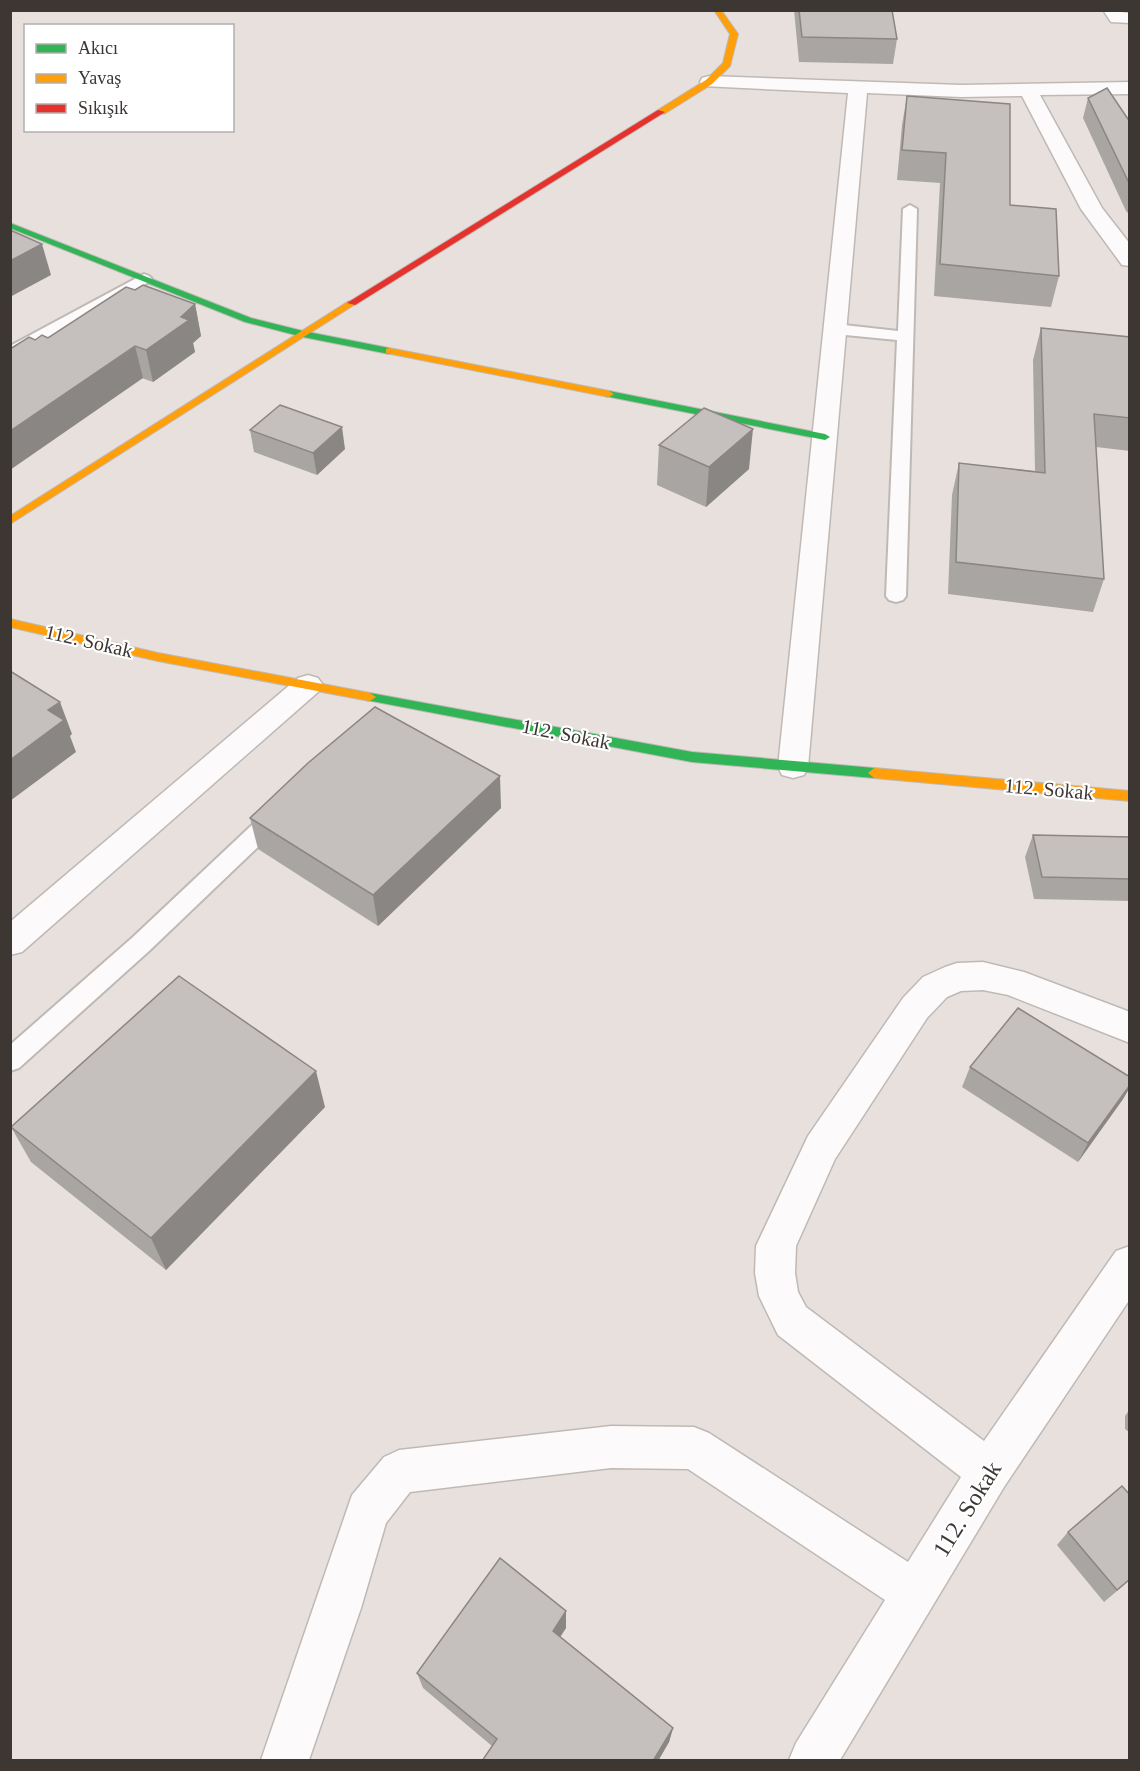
<svg xmlns="http://www.w3.org/2000/svg" width="1140" height="1771" font-family="Georgia,serif">
	<style>
		.lines { fill: none; stroke-linecap: round; stroke-linejoin: round }
		.lane-casing { stroke: #bfb9b6; stroke-width: 4 }
		.street-casing { stroke: #bfb9b6; stroke-width: 3 }
		.fast-casing { stroke: #bfb9b6; stroke-width: 2 }
		.slow-casing { stroke: #bfb9b6; stroke-width: 2 }
		.jam-casing { stroke: #bfb9b6; stroke-width: 2 }
		.lane { fill: #fcfafa; fill-rule: evenodd }
		.street { fill: #fcfafa; fill-rule: evenodd }
		.fast { fill: #30b455; fill-rule: evenodd }
		.slow { fill: #ff9f0a; fill-rule: evenodd }
		.jam { fill: #e5322d; fill-rule: evenodd }
		.wall { fill: #a9a5a3 }
		.shaded-wall { fill: #8a8684 }
		.building { fill: #c5c0bd; stroke: #8a8684; stroke-width: 1.5 }
		.labels { text-anchor: middle; dominant-baseline: central; stroke-width: 4.5; stroke-linejoin: round; paint-order: stroke }
		.street-label { font-size: 20px; fill: #3d3734; stroke: #fff }
		.near-street-label { font-size: 24px; fill: #3d3734; stroke: #fff }
	</style>
	<rect width="100%" height="100%" fill="#e8e0dd"/>
	<g class="lines">
		<defs>
			<g id="lane">
				<polygon points="910,205 917,209 906,596 903,600 896,602 889,600 886,596 897,340 835,334 827,329 835,324 898,331 903,209"/>
				<polygon points="144,274 149,276 152,279 149,282 10,358 10,346"/>
				<polygon points="276,808 284,810 287,816 284,822 149,951 19,1068 10,1071 10,1045 133,937 268,810"/>
			</g>
			<g id="street">
				<polygon points="1103,10 1130,13 1130,23 1111,22"/>
				<polygon points="709,76 961,85 1130,82 1130,94 1040,95 1102,208 1130,244 1130,266 1122,265 1081,209 1022,96 961,97 867,93 808,767 804,775 793,778 782,775 778,767 848,93 702,86 700,82 702,78"/>
				<polygon points="308,675 318,678 323,685 318,692 22,952 10,955 10,922 298,678"/>
				<polygon points="983,962 1024,972 1130,1012 1130,1043 1008,995 983,990 961,991 947,997 927,1018 835,1159 796,1246 795,1273 798,1292 806,1307 984,1441 1116,1251 1130,1246 1130,1299 1004,1487 840,1760 789,1760 796,1743 885,1600 688,1469 611,1468 410,1492 386,1523 361,1608 309,1760 261,1760 352,1495 384,1457 399,1450 611,1426 694,1427 709,1433 908,1562 961,1477 778,1335 759,1296 755,1273 756,1246 808,1136 903,998 923,977 945,967 957,963"/>
			</g>
			<g id="fast">
				<polygon points="10,223 251,318 303,331 389,348 394,351 389,354 303,337 245,322 10,228"/>
				<polygon points="609,391 825,434 830,437 825,440 605,396 605,392"/>
				<polygon points="370,693 692,752 874,768 880,773 874,778 692,762 366,700 364,697"/>
			</g>
			<g id="slow">
				<polygon points="714,10 721,10 738,34 730,66 712,84 664,114 658,114 658,110 706,80 723,63 730,34"/>
				<polygon points="349,301 357,303 10,524 10,516"/>
				<polygon points="389,348 609,391 614,394 609,397 386,353 386,349"/>
				<polygon points="10,619 158,653 370,693 376,697 370,701 158,661 10,627"/>
				<polygon points="874,768 1130,791 1130,801 874,778 868,773"/>
			</g>
			<polygon id="jam" points="658,110 665,112 355,305 347,303"/>
		</defs>
		<!-- lane casing -->
		<use href="#lane" class="lane-casing"/>
		<!-- street casing -->
		<use href="#street" class="street-casing"/>
		<!-- fast casing -->
		<use href="#fast" class="fast-casing"/>
		<!-- slow casing -->
		<use href="#slow" class="slow-casing"/>
		<!-- jam casing -->
		<use href="#jam" class="jam-casing"/>
		<!-- lane -->
		<use href="#lane" class="lane"/>
		<!-- street -->
		<use href="#street" class="street"/>
		<!-- fast -->
		<use href="#fast" class="fast"/>
		<!-- slow -->
		<use href="#slow" class="slow"/>
		<!-- jam -->
		<use href="#jam" class="jam"/>
	</g>
	<!-- wall -->
	<g class="wall">
		<polygon points="794,10 892,10 897,39 893,64 799,62"/>
		<polygon points="907,96 1010,205 1059,276 1051,307 934,296 940,183 897,180 902,125"/>
		<polygon points="1088,98 1130,122 1130,215 1126,211 1083,118"/>
		<polygon points="195,304 201,336 193,343 195,352 153,382 35,340"/>
		<polygon points="1041,328 1130,337 1130,451 1096,447 1104,579 1093,612 948,594 952,495 959,463 1035,471 1033,360"/>
		<polygon points="250,430 345,449 317,475 254,452"/>
		<polygon points="659,445 749,469 706,507 657,485"/>
		<polygon points="501,808 378,926 258,849 250,818"/>
		<polygon points="1033,835 1130,837 1130,901 1034,899 1025,857"/>
		<polygon points="970,1067 1130,1077 1130,1087 1123,1099 1078,1162 962,1087"/>
		<polygon points="325,1107 166,1270 31,1162 11,1127"/>
		<polygon points="1130,1409 1130,1433 1125,1429 1125,1416"/>
		<polygon points="1130,1495 1130,1580 1104,1602 1057,1545 1068,1532"/>
		<polygon points="566,1628 560,1637 673,1728 669,1742 658,1761 482,1761 492,1746 423,1688 417,1673"/>
	</g>
	<!-- shaded-wall -->
	<g class="shaded-wall">
		<polygon points="42,244 51,275 10,297 10,261"/>
		<polygon points="195,304 201,336 193,343 195,352 153,382 146,350"/>
		<polygon points="135,346 143,378 10,470 10,431"/>
		<polygon points="342,427 345,449 317,475 313,453"/>
		<polygon points="753,429 749,469 706,507 709,467"/>
		<polygon points="60,702 72,734 70,736 76,752 10,801 10,760 48,710"/>
		<polygon points="500,776 501,808 378,926 373,895"/>
		<polygon points="316,1071 325,1107 166,1270 151,1238"/>
		<polygon points="1130,1085 1130,1087 1123,1099 1078,1162 1088,1143"/>
		<polygon points="566,1611 566,1628 553,1648 553,1631"/>
		<polygon points="673,1728 669,1742 658,1761 653,1761"/>
	</g>
	<!-- building -->
	<g class="building">
		<polygon points="799,10 892,10 897,39 802,37"/>
		<polygon points="1107,88 1130,122 1130,185 1088,98"/>
		<polygon points="907,96 1010,104 1010,205 1056,209 1059,276 940,264 946,153 902,150"/>
		<polygon points="10,230 42,244 10,261"/>
		<polygon points="143,285 195,304 181,317 189,320 146,350 135,346 10,431 10,349 29,337 35,340 42,335 48,338 126,287 135,290"/>
		<polygon points="1041,328 1130,337 1130,418 1094,414 1104,579 956,562 959,463 1045,473"/>
		<polygon points="280,405 342,427 313,453 250,430"/>
		<polygon points="704,408 753,429 709,467 659,445"/>
		<polygon points="10,671 60,702 48,710 64,720 10,760"/>
		<polygon points="375,707 500,776 373,895 250,818 308,763"/>
		<polygon points="1033,835 1130,837 1130,879 1042,877"/>
		<polygon points="179,976 316,1071 151,1238 11,1127"/>
		<polygon points="1018,1008 1130,1077 1130,1085 1088,1143 970,1067"/>
		<polygon points="1122,1486 1130,1495 1130,1579 1117,1590 1068,1532"/>
		<polygon points="500,1558 566,1611 553,1631 673,1728 653,1761 482,1761 497,1739 417,1673"/>
	</g>
	<g class="labels">
		<!-- street labels -->
		<g class="street-label">
			<text transform="translate(89 641) rotate(13)">112. Sokak</text>
			<text transform="translate(566 734) rotate(11)">112. Sokak</text>
			<text transform="translate(1049 789) rotate(5)">112. Sokak</text>
		</g>
		<!-- near-street labels -->
		<g class="near-street-label">
			<text transform="translate(967 1509) rotate(-58)">112. Sokak</text>
		</g>
	</g>
	<!-- border -->
	<rect width="1140" height="1771" fill="none" stroke="#3d3734" stroke-width="24"/>
	<!-- legend -->
	<rect x="24" y="24" width="210" height="108" fill="#ffffff" stroke="#b1afae" stroke-width="1.5"/>
	<rect x="36" y="44" width="30" height="9" fill="#30b455" stroke="#b1afae" stroke-width="1.5"/>
	<text x="78" y="54" font-size="18" fill="#3d3734">Akıcı</text>
	<rect x="36" y="74" width="30" height="9" fill="#ff9f0a" stroke="#b1afae" stroke-width="1.5"/>
	<text x="78" y="84" font-size="18" fill="#3d3734">Yavaş</text>
	<rect x="36" y="104" width="30" height="9" fill="#e5322d" stroke="#b1afae" stroke-width="1.5"/>
	<text x="78" y="114" font-size="18" fill="#3d3734">Sıkışık</text>
</svg>
